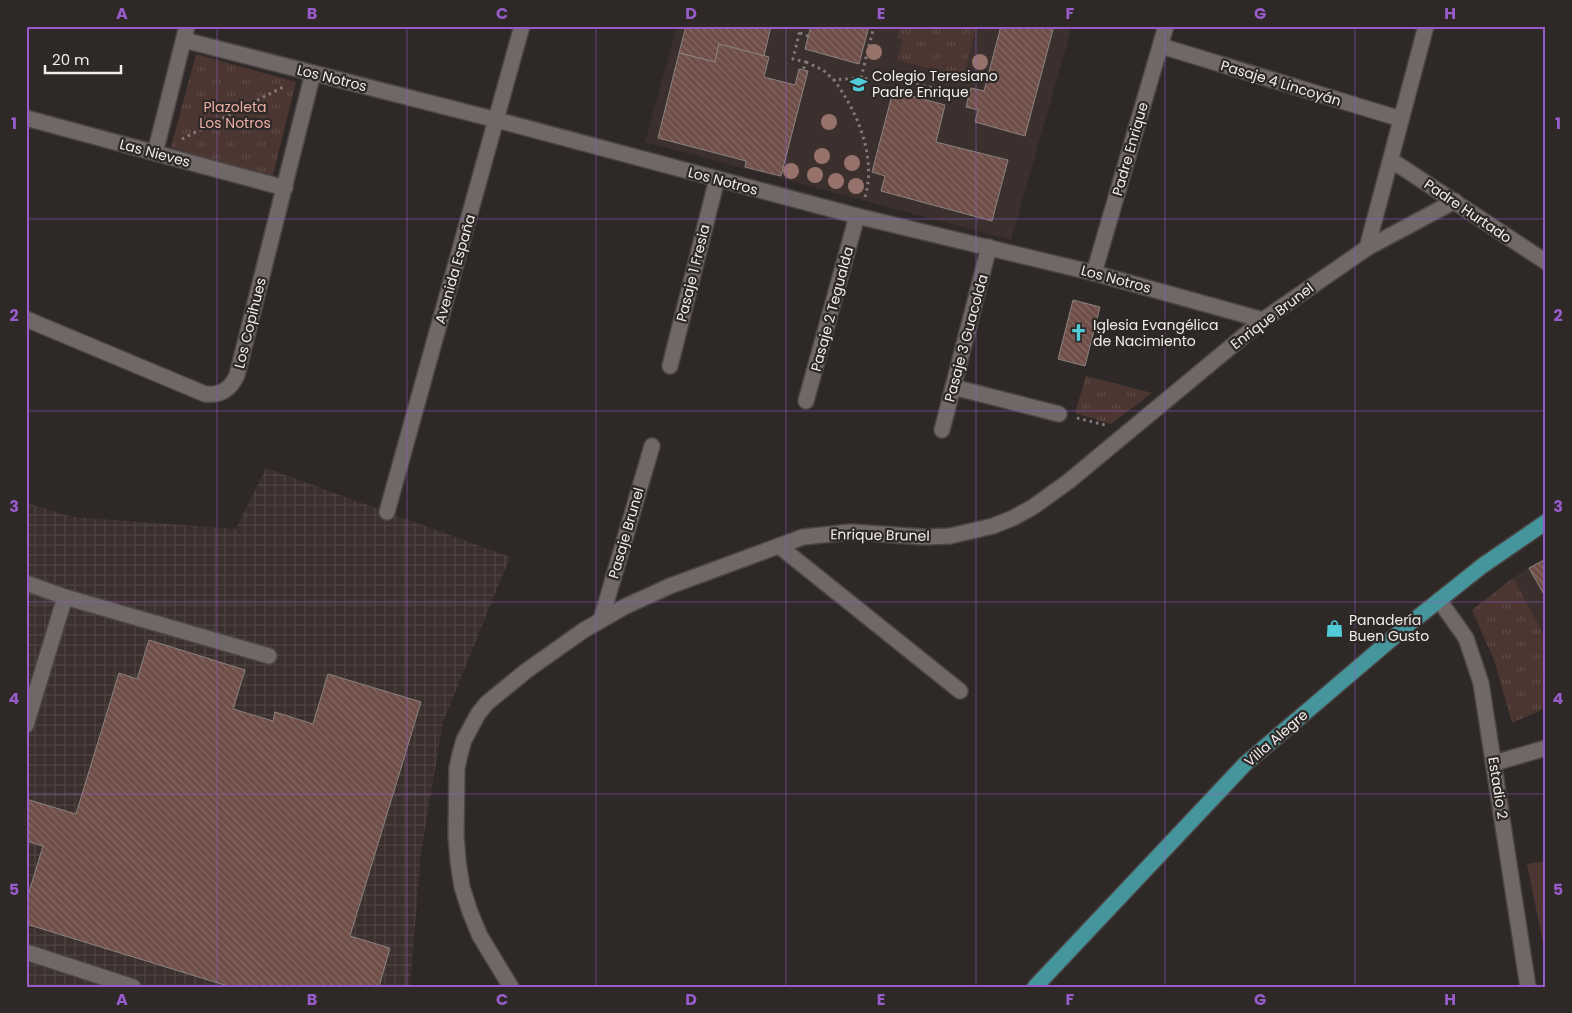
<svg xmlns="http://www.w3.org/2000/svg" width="1572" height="1013" font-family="Poppins,sans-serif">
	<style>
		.built { fill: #3c302e }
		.industrial { fill: url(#industrial-grid) }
		.grass { fill: #4c3632 }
		.park { fill: url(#park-tufts) }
		.building { fill: url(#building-back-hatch); stroke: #898381 }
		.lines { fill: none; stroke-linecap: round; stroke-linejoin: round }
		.minor-casing { stroke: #4b4645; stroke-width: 18 }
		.major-casing { stroke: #4b4645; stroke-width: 18 }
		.path { stroke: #817c7b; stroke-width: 3; stroke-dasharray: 2.5 4; stroke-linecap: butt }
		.minor { stroke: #6f6867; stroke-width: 15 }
		.major { stroke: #45969c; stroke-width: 15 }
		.tree { fill: #97726b }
		.grid { fill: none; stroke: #985cca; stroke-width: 1; stroke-opacity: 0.55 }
		.labels { text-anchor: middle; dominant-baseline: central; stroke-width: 4.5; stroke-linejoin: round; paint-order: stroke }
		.poi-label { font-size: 14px; fill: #f1edec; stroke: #2e2827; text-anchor: start }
		.street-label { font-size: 14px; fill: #f1edec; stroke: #2e2827 }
		.park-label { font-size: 14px; fill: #edaea2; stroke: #2e2827 }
		.neatline { fill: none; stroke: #985cca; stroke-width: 2 }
		.grid-label { font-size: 16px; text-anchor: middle; font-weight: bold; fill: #985cca }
	</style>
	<defs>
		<pattern id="industrial-grid" width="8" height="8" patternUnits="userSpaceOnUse" patternTransform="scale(1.25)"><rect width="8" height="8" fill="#3c302e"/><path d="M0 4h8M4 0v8" fill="none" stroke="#4f4442"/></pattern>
		<pattern id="park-tufts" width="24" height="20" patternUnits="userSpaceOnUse" patternTransform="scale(1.25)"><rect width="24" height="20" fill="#4c3632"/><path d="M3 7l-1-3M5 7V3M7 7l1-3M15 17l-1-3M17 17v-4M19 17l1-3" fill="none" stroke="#5e4a46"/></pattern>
		<pattern id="building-back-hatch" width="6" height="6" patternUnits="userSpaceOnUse" patternTransform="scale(1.25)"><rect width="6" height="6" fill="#6f4e48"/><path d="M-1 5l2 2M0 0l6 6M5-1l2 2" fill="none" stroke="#846863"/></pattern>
	</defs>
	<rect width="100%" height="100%" fill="#2e2827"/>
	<!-- built -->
	<g class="built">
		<polygon points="677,26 1072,26 1011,240 645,142"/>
		<polygon points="1546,556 1546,638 1513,578"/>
	</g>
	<!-- industrial -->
	<polygon class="industrial" points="266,468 510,557 443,722 421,853 410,987 26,987 26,503 73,517 236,529"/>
	<!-- grass -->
	<polygon class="grass" points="1546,861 1546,958 1527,864"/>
	<!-- park -->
	<g class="park">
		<polygon points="901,26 976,26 964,77 897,60 903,40 897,38"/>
		<polygon points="196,54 296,82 272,179 171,147"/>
		<polygon points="1086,376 1152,393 1111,424 1075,413"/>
		<polygon points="1513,578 1546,638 1546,708 1512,723 1494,660 1472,610"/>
	</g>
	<!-- building -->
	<g class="building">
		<polygon points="686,26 771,26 764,56 719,44 715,62 679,53"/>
		<polygon points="811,26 869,26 859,64 805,49"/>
		<polygon points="1001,26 1054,26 1025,136 975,122 978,110 966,107 971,88 984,91"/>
		<polygon points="719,44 769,57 764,77 795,85 799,69 808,71 781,176 745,167 746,161 658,138 679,53 715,62"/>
		<polygon points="893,91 945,105 936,142 1008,160 992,221 881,191 885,176 872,172"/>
		<polygon points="1073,300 1100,307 1085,366 1058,359"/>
		<polygon points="1546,559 1546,598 1529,568"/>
		<polygon points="149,640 245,670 233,709 273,721 275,712 313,724 328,674 421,702 350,936 390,948 379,987 231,987 26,924 26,902 43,846 26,841 26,799 76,814 119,673 137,679"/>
	</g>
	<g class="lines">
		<defs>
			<g id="minor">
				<polyline points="184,40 497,120 857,216 1094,273 1263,320"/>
				<polyline points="1161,46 1401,119"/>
				<polyline points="26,118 285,188"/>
				<polyline points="155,153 187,26"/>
				<polyline points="1391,160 1546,262"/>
				<polyline points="1367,248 1426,26"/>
				<polyline points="1094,273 1166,26"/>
				<path d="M26,319L205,394C220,396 231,389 237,375L313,73"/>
				<polyline points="670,366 717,179"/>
				<polyline points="953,387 1059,414"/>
				<polyline points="806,401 857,216"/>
				<polyline points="942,430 989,247"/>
				<polyline points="387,512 522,26"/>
				<polyline points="779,546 960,691"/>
				<polyline points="26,583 65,597 269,656"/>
				<polyline points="1439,600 1466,638 1481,683 1528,987"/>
				<polyline points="601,620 652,446"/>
				<polyline points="26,725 65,597"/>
				<polyline points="1494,763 1546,748"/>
				<polyline points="26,952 133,987"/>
				<polyline points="511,987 480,936 470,912 462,887 458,861 456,835 457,768 460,754 464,740 478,714 487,703 526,671 584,630 626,606 670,586 803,537 851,532 925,537 950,536 993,526 1013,518 1033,507 1069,481 1263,320 1367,248 1455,201"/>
			</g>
			<polyline id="major" points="1035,987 1245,764 1408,625 1482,566 1546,522"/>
		</defs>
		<!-- minor casing -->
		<use href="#minor" class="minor-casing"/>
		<!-- major casing -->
		<use href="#major" class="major-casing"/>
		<!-- path -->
		<g class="path">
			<polyline points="801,26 793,59 806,62 803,70"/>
			<polyline points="800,33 808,36"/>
			<polyline points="806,62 823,70 834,80"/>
			<polyline points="861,78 874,26"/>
			<polyline points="182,139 285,86"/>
			<path d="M865,197C877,157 857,111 834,80C881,75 924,84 968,98"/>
			<polyline points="1077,418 1105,425"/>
		</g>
		<!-- minor -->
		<use href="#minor" class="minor"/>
		<!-- major -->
		<use href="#major" class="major"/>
	</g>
	<!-- trees -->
	<g class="tree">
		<circle cx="874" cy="52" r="8"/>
		<circle cx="980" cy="62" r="8"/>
		<circle cx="829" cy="122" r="8"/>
		<circle cx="822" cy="156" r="8"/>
		<circle cx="852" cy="163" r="8"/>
		<circle cx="791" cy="171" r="8"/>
		<circle cx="815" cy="175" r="8"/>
		<circle cx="836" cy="181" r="8"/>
		<circle cx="856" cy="186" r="8"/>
	</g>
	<!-- grid -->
	<path class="grid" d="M217,26V987M407,26V987M596,26V987M786,26V987M976,26V987M1165,26V987M1355,26V987M26,219H1546M26,411H1546M26,602H1546M26,794H1546"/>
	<!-- icons -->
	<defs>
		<symbol id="school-bare" viewBox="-9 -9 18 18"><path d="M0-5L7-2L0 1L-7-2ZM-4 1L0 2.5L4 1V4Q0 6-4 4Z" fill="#52cbd8" stroke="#2e2827" stroke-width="2.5" paint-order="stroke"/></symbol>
		<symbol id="church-bare" viewBox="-9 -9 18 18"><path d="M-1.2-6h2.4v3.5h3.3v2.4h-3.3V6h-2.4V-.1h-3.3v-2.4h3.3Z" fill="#52cbd8" stroke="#2e2827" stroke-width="2.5" paint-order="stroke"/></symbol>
		<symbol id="shop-bare" viewBox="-9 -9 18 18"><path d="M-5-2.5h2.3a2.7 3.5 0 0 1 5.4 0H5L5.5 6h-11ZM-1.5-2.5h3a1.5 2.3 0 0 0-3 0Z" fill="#52cbd8" stroke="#2e2827" stroke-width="2.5" paint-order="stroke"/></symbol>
	</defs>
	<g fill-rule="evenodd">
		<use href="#school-bare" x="846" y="72" width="25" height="25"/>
		<use href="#church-bare" x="1066" y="320" width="25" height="25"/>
		<use href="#shop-bare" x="1322" y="616" width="25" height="25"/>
	</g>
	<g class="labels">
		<!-- poi labels -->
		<g class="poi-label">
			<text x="872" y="76">Colegio Teresiano<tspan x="872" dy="16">Padre Enrique</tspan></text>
			<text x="1093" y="325">Iglesia Evangélica<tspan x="1093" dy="16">de Nacimiento</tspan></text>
			<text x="1349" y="620">Panadería<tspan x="1349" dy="16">Buen Gusto</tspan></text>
		</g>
		<!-- street labels -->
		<g class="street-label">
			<text transform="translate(332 78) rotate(14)">Los Notros</text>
			<text transform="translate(1281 83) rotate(17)">Pasaje 4 Lincoyán</text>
			<text transform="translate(1130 149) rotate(-74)">Padre Enrique</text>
			<text transform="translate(155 153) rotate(15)">Las Nieves</text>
			<text transform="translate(723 181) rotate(15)">Los Notros</text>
			<text transform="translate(1468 211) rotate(34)">Padre Hurtado</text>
			<text transform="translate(455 269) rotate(-74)">Avenida España</text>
			<text transform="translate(693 273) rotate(-76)">Pasaje 1 Fresia</text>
			<text transform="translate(1116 279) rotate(15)">Los Notros</text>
			<text transform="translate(832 309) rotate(-75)">Pasaje 2 Tegualda</text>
			<text transform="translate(1272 316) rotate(-37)">Enrique Brunel</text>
			<text transform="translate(250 323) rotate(-76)">Los Copihues</text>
			<text transform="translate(966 338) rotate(-75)">Pasaje 3 Guacolda</text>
			<text transform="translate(626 533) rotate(-74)">Pasaje Brunel</text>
			<text transform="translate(880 535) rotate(1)">Enrique Brunel</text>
			<text transform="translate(1276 738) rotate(-41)">Villa Alegre</text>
			<text transform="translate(1498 788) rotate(81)">Estadio 2</text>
		</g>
		<!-- park labels -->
		<g class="park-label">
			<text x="235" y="107">Plazoleta<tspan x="235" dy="16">Los Notros</tspan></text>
		</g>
	</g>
	<!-- border -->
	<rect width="1572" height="1013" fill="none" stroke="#2e2827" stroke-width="55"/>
	<!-- scale -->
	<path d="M45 65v8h76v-8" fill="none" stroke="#f1edec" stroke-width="2.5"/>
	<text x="52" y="65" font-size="15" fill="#f1edec" stroke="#2e2827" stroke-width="4" paint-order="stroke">20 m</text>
	<rect x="28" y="28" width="1516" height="958" class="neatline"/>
	<g class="grid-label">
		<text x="122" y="19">A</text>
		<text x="312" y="19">B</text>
		<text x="502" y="19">C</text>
		<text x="691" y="19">D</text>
		<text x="881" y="19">E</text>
		<text x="1070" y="19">F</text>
		<text x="1260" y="19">G</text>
		<text x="1450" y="19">H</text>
		<text x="14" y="129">1</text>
		<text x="1558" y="129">1</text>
		<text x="14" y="321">2</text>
		<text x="1558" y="321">2</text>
		<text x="14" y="512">3</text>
		<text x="1558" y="512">3</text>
		<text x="14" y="704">4</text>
		<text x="1558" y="704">4</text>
		<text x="14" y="895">5</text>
		<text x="1558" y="895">5</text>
		<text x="122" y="1005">A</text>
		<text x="312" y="1005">B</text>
		<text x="502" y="1005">C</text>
		<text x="691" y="1005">D</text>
		<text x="881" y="1005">E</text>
		<text x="1070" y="1005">F</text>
		<text x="1260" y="1005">G</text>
		<text x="1450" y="1005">H</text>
	</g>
</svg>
